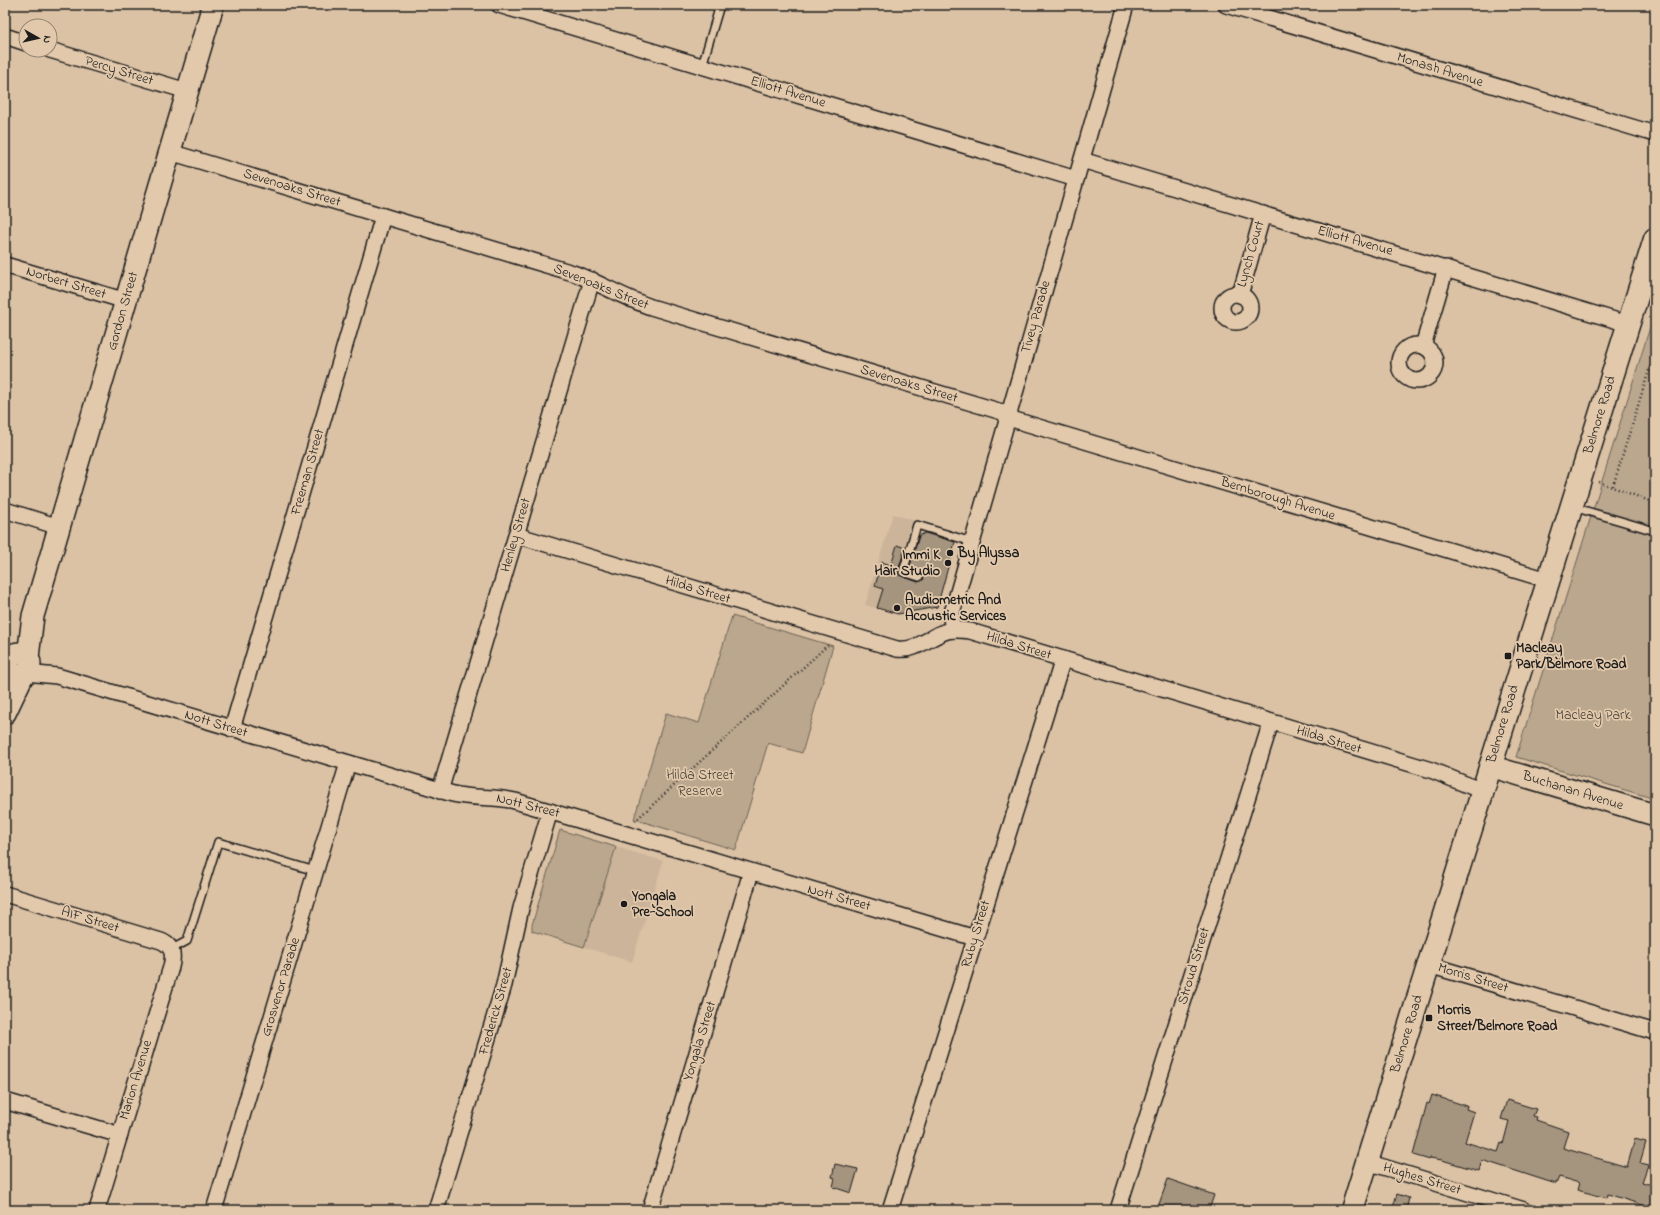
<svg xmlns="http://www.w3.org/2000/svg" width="1660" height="1215" font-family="'Indie Flower',sans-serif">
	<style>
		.built { fill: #cbb499 }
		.green { fill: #bba78e; stroke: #6c6255 }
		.building { fill: #a5947e; stroke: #1c1c1c }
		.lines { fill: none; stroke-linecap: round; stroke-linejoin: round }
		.lane-casing { stroke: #1c1c1c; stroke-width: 10 }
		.street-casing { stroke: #1c1c1c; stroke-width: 18 }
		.secondary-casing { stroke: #1c1c1c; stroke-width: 24 }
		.primary-casing { stroke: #1c1c1c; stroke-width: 25 }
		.path { stroke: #1c1c1c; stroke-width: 2.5; stroke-dasharray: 1 3; stroke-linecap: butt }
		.lane { stroke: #e3c9ab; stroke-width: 7 }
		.street { stroke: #e3c9ab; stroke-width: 15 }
		.secondary { stroke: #e3c9ab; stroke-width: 21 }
		.primary { stroke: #e3c9ab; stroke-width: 22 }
		.poi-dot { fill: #1c1c1c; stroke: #e3c9ab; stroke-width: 1.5 }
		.labels { text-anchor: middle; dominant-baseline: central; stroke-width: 3.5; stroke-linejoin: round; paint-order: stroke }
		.street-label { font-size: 14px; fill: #1c1c1c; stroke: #e3c9ab }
		.poi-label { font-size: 14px; font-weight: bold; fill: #1c1c1c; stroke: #e3c9ab; text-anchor: start }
		.park-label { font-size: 14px; fill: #443f38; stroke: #e3c9ab }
	</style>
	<rect width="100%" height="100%" fill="#dbc2a5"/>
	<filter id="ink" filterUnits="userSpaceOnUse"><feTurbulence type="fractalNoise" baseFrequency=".025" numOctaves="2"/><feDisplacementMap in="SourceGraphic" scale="8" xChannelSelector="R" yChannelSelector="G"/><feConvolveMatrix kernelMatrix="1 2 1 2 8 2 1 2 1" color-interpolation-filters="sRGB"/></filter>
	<g filter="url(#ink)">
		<!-- built -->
		<g class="built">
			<polygon points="893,514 957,533 937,607 898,614 865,605"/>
			<polygon points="616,847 663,861 632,962 584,947"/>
		</g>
		<!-- green -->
		<g class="green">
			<polygon points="1655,311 1655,799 1516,757"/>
			<polygon points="732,616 833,646 802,753 768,743 736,850 634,819 666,713 699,723"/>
			<polygon points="560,830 616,847 584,947 532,931 532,925"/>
		</g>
		<!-- building -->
		<g class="building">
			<polygon points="925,533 955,542 937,607 898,614 877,608 883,589 875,586 882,562 891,565 897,545 905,548 898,571 899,575 918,582 924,579 922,573 909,569 919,536"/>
			<polygon points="1432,1095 1467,1106 1466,1109 1474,1112 1465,1142 1498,1152 1501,1143 1503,1144 1509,1121 1501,1119 1507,1100 1536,1109 1533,1116 1537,1117 1536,1120 1568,1131 1563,1148 1627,1167 1635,1139 1646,1142 1640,1163 1648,1165 1642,1182 1655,1186 1655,1209 1608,1194 1607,1198 1577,1190 1579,1183 1559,1177 1556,1184 1482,1160 1479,1171 1442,1160 1430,1158 1430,1160 1413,1155 1427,1103 1429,1104"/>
			<polygon points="835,1164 858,1169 851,1193 833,1187 835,1178 832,1177"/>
			<polygon points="1168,1179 1214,1195 1209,1210 1168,1210 1158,1207"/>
			<polygon points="1397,1194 1409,1198 1406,1210 1393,1207"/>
		</g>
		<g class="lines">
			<defs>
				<g id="lane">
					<polyline points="702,66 720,5"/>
					<polyline points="1573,507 1655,531"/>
					<polyline points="919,577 903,572 917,525 972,542"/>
					<polyline points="172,949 187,941 218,842 315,871"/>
				</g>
				<g id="street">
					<polyline points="499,5 1076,179"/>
					<polyline points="1226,5 1655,134"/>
					<polyline points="5,36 26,43"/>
					<polyline points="50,50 187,91"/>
					<path d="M170,152L573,273C600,283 624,298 651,307L1002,412L1015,420L1548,580"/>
					<polyline points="1082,160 1628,324"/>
					<polyline points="5,265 126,301"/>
					<circle cx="1236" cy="308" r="14"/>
					<polyline points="1240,295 1263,214"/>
					<circle cx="1417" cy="363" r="18"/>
					<polyline points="1423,346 1446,268"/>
					<polyline points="5,510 59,527"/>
					<path d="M516,535L897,649C916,652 930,636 947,631C955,629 962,630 970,631L1431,770L1482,791"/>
					<polyline points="953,630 951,618 952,613 1126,5"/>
					<path d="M26,673L57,676L453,794C473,799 494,796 515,801L975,938"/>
					<polyline points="232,729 383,216"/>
					<polyline points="440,791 592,280"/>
					<path d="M5,894L161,941C173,946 174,955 171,967L97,1210"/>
					<polyline points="1429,965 1655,1032"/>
					<polyline points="5,1101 120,1135"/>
					<polyline points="1367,1162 1524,1210"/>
					<polyline points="214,1210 348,763"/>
					<polyline points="436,1210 504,985 521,908 550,811"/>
					<polyline points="650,1210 751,872"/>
					<polyline points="890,1210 1063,659"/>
					<polyline points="1118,1210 1271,722"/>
				</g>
				<g id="secondary">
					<circle cx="19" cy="664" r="11"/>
					<polyline points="28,657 33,616 213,5"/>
					<polyline points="5,713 23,675"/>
					<polyline points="1490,766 1655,815"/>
				</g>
				<polyline id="primary" points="1352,1210 1655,239"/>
			</defs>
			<!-- lane casing -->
			<use href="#lane" class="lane-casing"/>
			<!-- street casing -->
			<use href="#street" class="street-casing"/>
			<!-- secondary casing -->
			<use href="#secondary" class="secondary-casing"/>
			<!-- primary casing -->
			<use href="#primary" class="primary-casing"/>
			<!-- path -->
			<g class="path">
				<polyline points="1599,482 1655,503"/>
				<polyline points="1613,486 1655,351"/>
				<polyline points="635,821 829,644"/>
			</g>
			<!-- lane -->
			<use href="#lane" class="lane"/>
			<!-- street -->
			<use href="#street" class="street"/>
			<!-- secondary -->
			<use href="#secondary" class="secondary"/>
			<!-- primary -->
			<use href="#primary" class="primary"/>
		</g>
	</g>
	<!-- markers -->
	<g class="poi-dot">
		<circle cx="950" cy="553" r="4"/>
		<circle cx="948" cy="563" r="4"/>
		<circle cx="897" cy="608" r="4"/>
		<rect x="1504" y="652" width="8" height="8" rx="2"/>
		<circle cx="624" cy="904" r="4"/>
		<rect x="1425" y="1014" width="8" height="8" rx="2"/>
	</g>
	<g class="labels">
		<!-- street labels -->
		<g class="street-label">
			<text transform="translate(1440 70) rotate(17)">Monash Avenue</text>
			<text transform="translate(119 71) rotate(17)">Percy Street</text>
			<text transform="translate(788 92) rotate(17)">Elliott Avenue</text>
			<text transform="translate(292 188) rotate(17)">Sevenoaks Street</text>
			<text transform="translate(1355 241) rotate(16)">Elliott Avenue</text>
			<text transform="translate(1251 254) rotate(-74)">Lynch Court</text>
			<text transform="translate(66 283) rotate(17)">Norbert Street</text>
			<text transform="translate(601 287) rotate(22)">Sevenoaks Street</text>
			<text transform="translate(123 311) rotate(-74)">Gordon Street</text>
			<text transform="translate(1036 317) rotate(-74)">Tivey Parade</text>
			<text transform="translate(909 384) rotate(17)">Sevenoaks Street</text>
			<text transform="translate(1600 415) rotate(-73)">Belmore Road</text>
			<text transform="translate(308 472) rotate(-74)">Freeman Street</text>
			<text transform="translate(1278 499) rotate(17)">Bernborough Avenue</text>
			<text transform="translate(516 535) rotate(-74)">Henley Street</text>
			<text transform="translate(698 590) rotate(17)">Hilda Street</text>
			<text transform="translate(1019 646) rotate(17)">Hilda Street</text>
			<text transform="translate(216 724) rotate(17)">Nott Street</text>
			<text transform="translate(1503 724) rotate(-73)">Belmore Road</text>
			<text transform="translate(1329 740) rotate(17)">Hilda Street</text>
			<text transform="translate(1573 791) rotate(17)">Buchanan Avenue</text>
			<text transform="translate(528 806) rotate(14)">Nott Street</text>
			<text transform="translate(839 898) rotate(16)">Nott Street</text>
			<text transform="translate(90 920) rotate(17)">AIF Street</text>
			<text transform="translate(976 934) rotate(-73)">Ruby Street</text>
			<text transform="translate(1194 966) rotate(-73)">Stroud Street</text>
			<text transform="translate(1473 978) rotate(17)">Morris Street</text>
			<text transform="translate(281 987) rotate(-73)">Grosvenor Parade</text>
			<text transform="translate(496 1011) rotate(-74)">Frederick Street</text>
			<text transform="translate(1407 1034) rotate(-73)">Belmore Road</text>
			<text transform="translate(700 1041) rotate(-73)">Yongala Street</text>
			<text transform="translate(136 1080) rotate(-73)">Marion Avenue</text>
			<text transform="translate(1422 1179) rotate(17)">Hughes Street</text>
		</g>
		<!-- poi labels -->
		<g class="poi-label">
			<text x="958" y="553">By Alyssa</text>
			<text x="940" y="555" text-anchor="end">Immi K<tspan x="940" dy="16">Hair Studio</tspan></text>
			<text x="905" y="600">Audiometric And<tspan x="905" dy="16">Acoustic Services</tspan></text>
			<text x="1516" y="648">Macleay<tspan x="1516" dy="16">Park/Belmore Road</tspan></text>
			<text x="632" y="896">Yongala<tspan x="632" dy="16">Pre-School</tspan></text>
			<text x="1437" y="1010">Morris<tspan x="1437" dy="16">Street/Belmore Road</tspan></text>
		</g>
		<!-- park labels -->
		<g class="park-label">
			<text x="1593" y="715">Macleay Park</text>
			<text x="700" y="775">Hilda Street<tspan x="700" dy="16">Reserve</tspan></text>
		</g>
	</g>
	<!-- margin -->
	<rect width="1660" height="1215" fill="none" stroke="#e3c9ab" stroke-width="20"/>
	<rect x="10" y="10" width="1640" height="1195" fill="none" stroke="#1c1c1c" stroke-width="1.5" filter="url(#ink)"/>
	<!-- north arrow -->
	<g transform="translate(38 38) rotate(98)"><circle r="19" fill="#e3c9ab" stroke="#938472"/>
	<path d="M0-3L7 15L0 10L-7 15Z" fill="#1c1c1c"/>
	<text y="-6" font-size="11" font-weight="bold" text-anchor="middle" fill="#1c1c1c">N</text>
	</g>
</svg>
